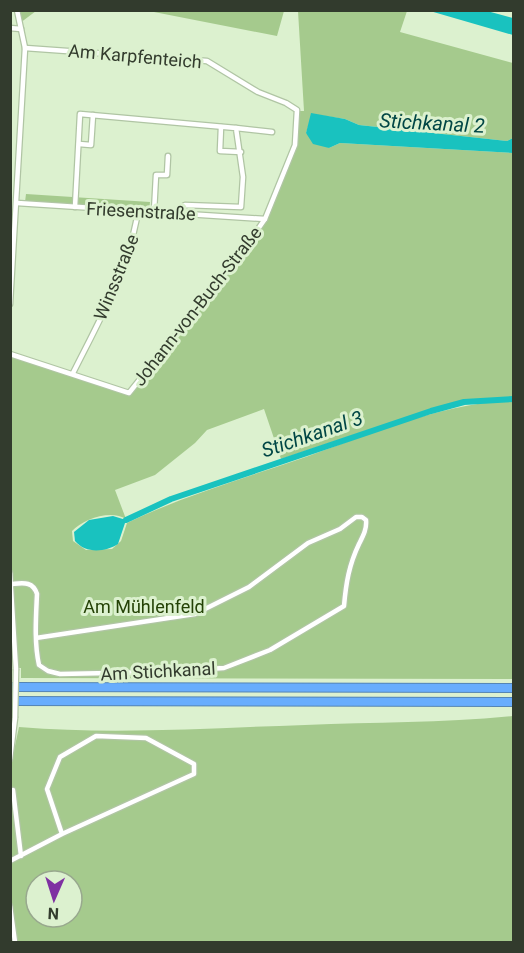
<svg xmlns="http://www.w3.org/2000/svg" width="524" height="953" font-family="Roboto,sans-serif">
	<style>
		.green { fill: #a5ca8d; fill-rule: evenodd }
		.water { fill: #19c2bf }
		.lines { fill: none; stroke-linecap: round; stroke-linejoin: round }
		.canal { stroke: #19c2bf; stroke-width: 6 }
		.street-casing { stroke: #b0c5a4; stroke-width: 7 }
		.highway-casing { stroke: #5585b4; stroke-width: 10 }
		.street { stroke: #fff; stroke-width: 4.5 }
		.highway { stroke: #68adfd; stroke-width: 8 }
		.street-bridge-casing { stroke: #b0c5a4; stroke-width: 7; stroke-linecap: butt }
		.street-bridge { stroke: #fff; stroke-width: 4.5 }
		.labels { text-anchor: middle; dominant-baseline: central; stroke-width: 6; stroke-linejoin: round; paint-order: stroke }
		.street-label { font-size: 18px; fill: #323b2d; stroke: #dcf1cf }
		.park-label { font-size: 18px; fill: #244206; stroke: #dcf1cf }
		.water-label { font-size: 20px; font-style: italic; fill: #004645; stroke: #dcf1cf }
	</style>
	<rect width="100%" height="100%" fill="#dcf1cf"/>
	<!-- green -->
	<g class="green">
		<polygon points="18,11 284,11 277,36 154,12 36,11 20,23"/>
		<path d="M298,11H407L400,32L513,63V138L507,141L359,125L345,119L312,114L306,133L329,148L340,143L513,153V397L463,400L431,409L281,459L264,409L207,430L195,443L155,475L115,490L126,519C111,509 83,519 72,531L73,541L86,550L112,549L121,541L127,523C181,497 238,480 294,461C366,436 437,404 513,400V679L21,678V668H17L11,561V357L21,358L114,390L132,393L242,256L268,219L296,147L299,111H304Z"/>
		<polygon points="26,194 150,202 149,211 25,202"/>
		<path d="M513,716V942H11L10,769L19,727C114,735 209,728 305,725C375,722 444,723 513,716ZM36,881H72V917H36Z"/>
	</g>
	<!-- water -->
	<g class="water">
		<polygon points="430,11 487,11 513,18 513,35"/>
		<polygon points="311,113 345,119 359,125 507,141 513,138 513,153 340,143 329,148 313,144 306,133"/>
		<path d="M113,516L126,520L118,544C105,552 86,554 75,541L74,532L89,520Z"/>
	</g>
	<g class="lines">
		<!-- canal -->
		<polyline class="canal" points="126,520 171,499 431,411 464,402 514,399"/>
		<defs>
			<g id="street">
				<polyline points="10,28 21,29"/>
				<polyline points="221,127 220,151 241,152"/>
				<polyline points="236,128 272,132"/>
				<polyline points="79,144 91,145 93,115"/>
				<polyline points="17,203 265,219"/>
				<polyline points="75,207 80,114 236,128 243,177 241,207 185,205 171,213"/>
				<polyline points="154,212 156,175 167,175 168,156"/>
				<polyline points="10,304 25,48 17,10"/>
				<polyline points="10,354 129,393 240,255 265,219 295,145 297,110 286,103 258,92 207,61 25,48"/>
				<path d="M73,373C99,321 129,269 138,211"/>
				<polyline points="10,573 16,669"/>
				<path d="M12,584C23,583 33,581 37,594C36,617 34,642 39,665L48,671L60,674L160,672L224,668L270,650L344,606C346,583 349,565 359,544C363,536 367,529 366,520L362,517H356L340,529L308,543L249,587L195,614L36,638"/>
				<polyline points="10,759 15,718"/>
				<polyline points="13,790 21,856"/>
				<polyline points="10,861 62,834 194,774 194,764 146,738 96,736 60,757 47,789 62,834"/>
				<polyline points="10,906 15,942"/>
			</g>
			<g id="highway">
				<polyline points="10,687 514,688"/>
				<polyline points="10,701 514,702"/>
			</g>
		</defs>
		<!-- street casing -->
		<use href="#street" class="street-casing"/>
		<!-- highway casing -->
		<use href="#highway" class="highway-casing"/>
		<!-- street -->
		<use href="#street" class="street"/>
		<!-- highway -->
		<use href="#highway" class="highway"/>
		<defs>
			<polyline id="street-bridge" points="15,718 16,669"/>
		</defs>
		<!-- street-bridge casing -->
		<use href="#street-bridge" class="street-bridge-casing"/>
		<!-- street-bridge -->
		<use href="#street-bridge" class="street-bridge"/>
	</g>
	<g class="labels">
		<!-- street labels -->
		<g class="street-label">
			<text transform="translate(135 56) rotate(5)">Am Karpfenteich</text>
			<text transform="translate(141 211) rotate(3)">Friesenstraße</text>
			<text transform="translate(116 277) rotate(-68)">Winsstraße</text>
			<text transform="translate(197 306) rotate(-52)">Johann-von-Buch-Straße</text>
			<text transform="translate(158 671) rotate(-3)">Am Stichkanal</text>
		</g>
		<!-- park labels -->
		<g class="park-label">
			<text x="144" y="606">Am Mühlenfeld</text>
		</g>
		<!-- water labels -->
		<g class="water-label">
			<text transform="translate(432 123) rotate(3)">Stichkanal 2</text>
			<text transform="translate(312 434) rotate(-19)">Stichkanal 3</text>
		</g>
	</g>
	<!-- border -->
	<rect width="524" height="953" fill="none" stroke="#323b2d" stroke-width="24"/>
	<!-- north arrow -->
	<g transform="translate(54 899) rotate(183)"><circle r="28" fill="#dcf1cf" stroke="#98a88e" stroke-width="1.5"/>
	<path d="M0-4.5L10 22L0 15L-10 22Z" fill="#7f31a2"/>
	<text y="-9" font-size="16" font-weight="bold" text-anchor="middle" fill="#323b2d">N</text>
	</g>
</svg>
